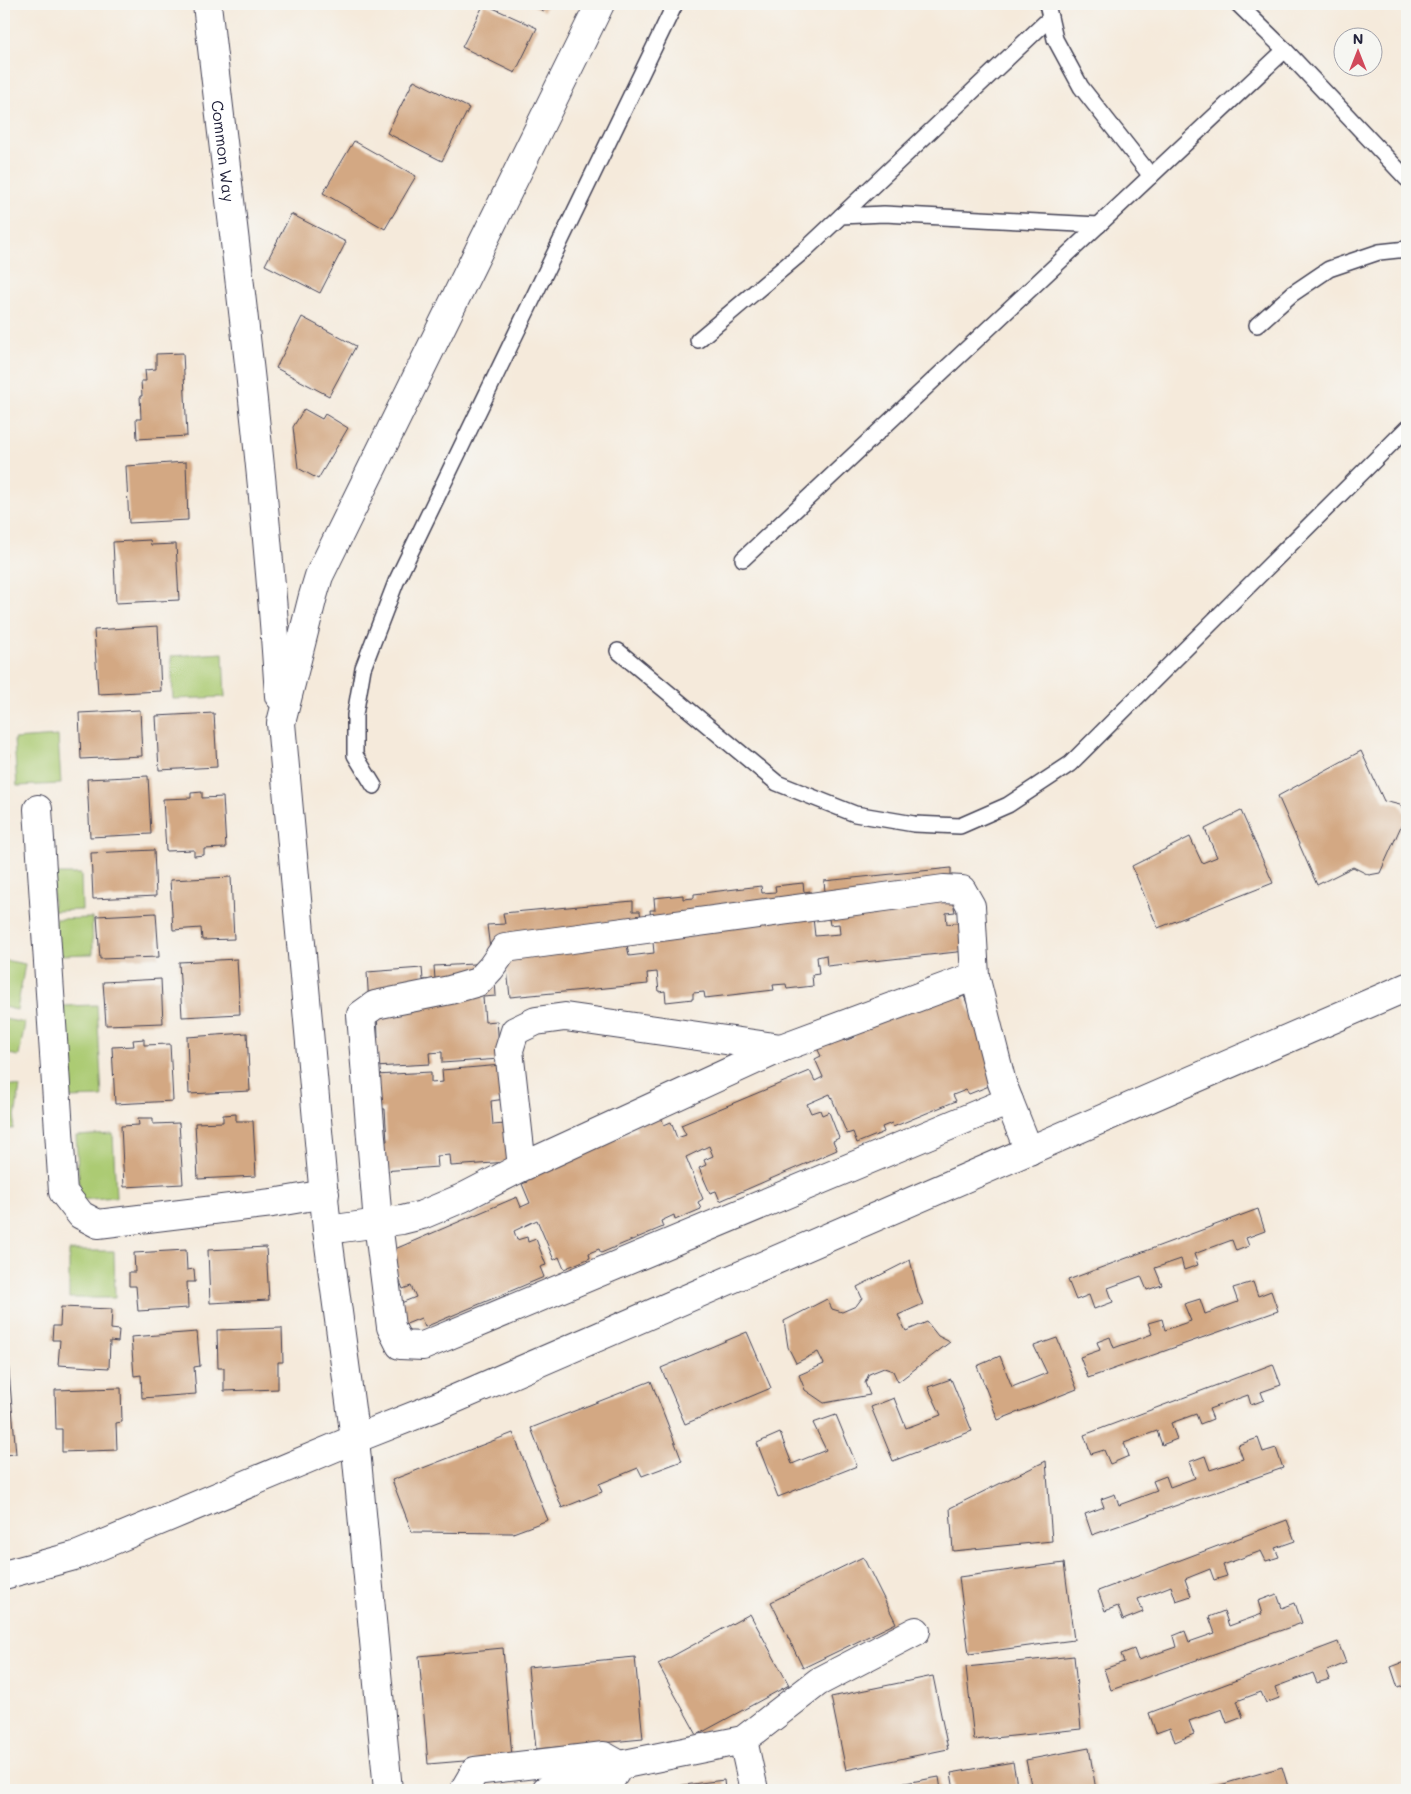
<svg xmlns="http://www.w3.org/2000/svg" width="1411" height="1794" font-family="Mali,sans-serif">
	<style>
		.green { fill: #accb73; stroke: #677657 }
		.building { fill: #d3a883 }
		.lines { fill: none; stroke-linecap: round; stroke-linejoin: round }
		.service-casing { stroke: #424053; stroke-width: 18 }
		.minor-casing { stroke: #424053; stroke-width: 30 }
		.tertiary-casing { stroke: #424053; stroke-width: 30 }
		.service { stroke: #fff; stroke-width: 15 }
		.minor { stroke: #fff; stroke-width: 28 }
		.tertiary { stroke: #fff; stroke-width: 28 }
		.labels { text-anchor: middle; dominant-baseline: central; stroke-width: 4.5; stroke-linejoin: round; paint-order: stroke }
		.street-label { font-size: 16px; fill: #22223b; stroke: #f6f6f2 }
	</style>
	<rect width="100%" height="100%" fill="#f6f6f2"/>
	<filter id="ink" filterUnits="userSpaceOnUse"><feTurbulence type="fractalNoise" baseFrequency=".02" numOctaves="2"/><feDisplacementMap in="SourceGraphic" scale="10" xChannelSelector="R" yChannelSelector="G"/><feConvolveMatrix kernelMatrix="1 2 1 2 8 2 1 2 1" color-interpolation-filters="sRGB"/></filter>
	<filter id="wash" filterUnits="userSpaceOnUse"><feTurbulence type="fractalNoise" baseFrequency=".0096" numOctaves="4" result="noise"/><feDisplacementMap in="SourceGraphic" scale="20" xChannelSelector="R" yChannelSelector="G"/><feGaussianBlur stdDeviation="1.12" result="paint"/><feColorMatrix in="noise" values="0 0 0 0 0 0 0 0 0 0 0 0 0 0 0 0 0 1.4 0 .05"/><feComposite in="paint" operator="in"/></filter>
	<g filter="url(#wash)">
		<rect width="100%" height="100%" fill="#f5eadb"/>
		<!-- green -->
		<g class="green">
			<polygon points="223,653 225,697 173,699 171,656"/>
			<polygon points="58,736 61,784 17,786 14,739"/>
			<polygon points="52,874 81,874 82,910 53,911"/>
			<polygon points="92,918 93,954 57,955 55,919"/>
			<polygon points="4,960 25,964 17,1010 4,1007"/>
			<polygon points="97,1005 102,1097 68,1098 63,1006"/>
			<polygon points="4,1019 25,1023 19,1056 4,1053"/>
			<polygon points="4,1084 20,1087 13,1129 4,1128"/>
			<polygon points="113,1134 116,1197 80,1200 76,1136"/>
			<polygon points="69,1251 114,1251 115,1298 69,1298"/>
		</g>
		<g id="blocks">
			<!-- building -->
			<g class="building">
				<polygon points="484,4 537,28 515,73 462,47"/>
				<polygon points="530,4 547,4 544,11"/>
				<polygon points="414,80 469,108 442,161 387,133"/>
				<polygon points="354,141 416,176 385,229 323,193"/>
				<polygon points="291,214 346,242 320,293 265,265"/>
				<polygon points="302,317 356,346 329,396 276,368"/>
				<polygon points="183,353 187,436 137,439 136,419 141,419 140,396 142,396 141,381 146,381 145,370 156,369 156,354"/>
				<polygon points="304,409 322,419 325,414 348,428 318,479 298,468 293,427"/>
				<polygon points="186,462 188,520 129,523 126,466"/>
				<polygon points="150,540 151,545 176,544 179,600 116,603 113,542"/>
				<polygon points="158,626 161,691 98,694 94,630"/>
				<polygon points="140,710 142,756 81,759 79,713"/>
				<polygon points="214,713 217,767 159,770 156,716"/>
				<polygon points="1361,751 1384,801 1400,805 1406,815 1380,873 1369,875 1353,867 1317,885 1278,796"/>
				<polygon points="4,755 9,756 5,777 4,777"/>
				<polygon points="148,776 151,834 90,837 87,779"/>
				<polygon points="202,792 202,798 223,797 226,848 204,849 204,855 194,856 194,850 166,851 163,799 191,798 191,793"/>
				<polygon points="1241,811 1273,883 1158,928 1132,866 1190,837 1202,863 1217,857 1205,829"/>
				<polygon points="154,850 156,896 93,899 91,853"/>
				<polygon points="951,868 951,879 962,906 954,907 955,912 946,913 947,924 972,921 966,951 827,966 826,955 817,957 819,974 812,975 813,986 787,989 786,984 773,985 774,990 705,998 704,992 693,993 693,999 666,1002 665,991 659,992 657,972 647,973 648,984 510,997 506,959 490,949 487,925 505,924 503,913 633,901 633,911 640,911 643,938 636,939 637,944 627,945 629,956 654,953 650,910 655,910 654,898 683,895 683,899 694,898 694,894 761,886 762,893 776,892 775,886 803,883 804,892 810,891 815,936 840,934 839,924 830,925 829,919 822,920 818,893 825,892 824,881"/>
				<polygon points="231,877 234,939 202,940 201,928 173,930 170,880"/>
				<polygon points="156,913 159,957 100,959 97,916"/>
				<polygon points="237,959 240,1014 182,1017 179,962"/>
				<polygon points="494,963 496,996 483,997 485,1022 497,1021 500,1059 442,1063 442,1052 429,1053 430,1064 374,1067 372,1039 378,1038 377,1006 369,1006 367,972 422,968 423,980 435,979 434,966"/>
				<polygon points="161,979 163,1023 106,1025 103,982"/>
				<polygon points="953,989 957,999 964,996 996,1074 994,1084 969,1094 966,1090 953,1095 956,1101 893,1127 892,1123 882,1127 884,1132 857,1143 853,1132 847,1134 830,1094 807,1104 811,1113 820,1110 822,1115 829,1112 839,1138 833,1141 837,1150 720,1201 716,1191 710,1193 699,1168 706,1165 704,1160 713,1156 709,1146 686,1157 703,1199 698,1202 701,1209 675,1220 674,1215 661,1221 663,1227 601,1253 599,1249 589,1253 590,1258 564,1269 559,1257 554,1260 537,1220 514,1231 517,1240 527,1237 528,1242 536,1239 546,1265 540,1267 544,1277 425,1327 421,1318 404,1325 396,1305 416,1297 411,1286 403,1289 388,1252 517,1197 521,1207 530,1203 522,1184 527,1182 524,1172 625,1135 637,1129 635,1125 660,1114 664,1125 671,1122 677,1138 686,1135 681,1125 810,1071 815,1081 823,1077 815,1059 821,1056 816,1046 842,1036 844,1041 855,1037 852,1031"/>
				<polygon points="247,1033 250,1091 189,1094 187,1037"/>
				<polygon points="144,1039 144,1045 170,1044 173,1101 115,1104 112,1047 134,1046 133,1040"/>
				<polygon points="502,1065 505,1099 491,1101 493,1125 505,1124 508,1162 451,1166 450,1155 437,1156 438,1167 382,1171 380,1142 387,1141 385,1109 377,1109 375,1075 431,1072 431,1083 443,1082 442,1070"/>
				<polygon points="236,1114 236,1121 253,1121 256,1176 198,1179 195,1123 223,1122 223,1115"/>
				<polygon points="138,1118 153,1118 153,1124 179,1123 183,1184 124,1187 121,1126 139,1125"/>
				<polygon points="1258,1209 1265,1231 1246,1238 1249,1246 1236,1251 1232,1240 1194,1254 1198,1265 1184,1270 1181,1259 1155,1268 1162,1285 1147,1290 1141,1276 1108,1288 1113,1302 1094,1309 1089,1295 1076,1300 1068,1280"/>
				<polygon points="266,1247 269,1300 210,1303 208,1250"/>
				<polygon points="186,1250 187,1270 194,1269 195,1282 187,1282 188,1308 138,1311 136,1286 129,1286 129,1272 135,1272 134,1253"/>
				<polygon points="910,1260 918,1292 923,1304 898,1315 906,1331 927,1322 938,1336 950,1342 898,1382 893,1371 884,1368 869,1374 865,1383 870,1395 824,1403 805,1390 799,1375 824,1364 818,1352 796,1363 788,1347 784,1321 827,1299 832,1309 842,1312 856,1306 862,1298 857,1287"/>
				<polygon points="1253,1282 1258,1296 1271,1291 1278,1311 1088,1378 1080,1357 1100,1350 1097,1342 1110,1337 1114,1348 1152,1334 1148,1323 1162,1319 1165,1330 1191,1321 1184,1304 1200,1299 1205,1314 1238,1302 1233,1288"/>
				<polygon points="61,1307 112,1309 111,1329 119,1330 118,1342 110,1341 109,1368 58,1365 60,1340 52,1340 53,1326 60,1326"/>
				<polygon points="282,1328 283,1362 278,1362 278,1389 224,1391 224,1368 218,1368 217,1330"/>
				<polygon points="197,1332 200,1366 194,1367 196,1394 142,1398 141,1375 134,1376 131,1337"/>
				<polygon points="747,1332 771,1388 685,1424 661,1368"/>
				<polygon points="1057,1338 1077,1389 998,1420 977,1366 1000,1356 1012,1387 1047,1373 1034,1346"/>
				<polygon points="8,1360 16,1454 4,1455 4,1361"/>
				<polygon points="1273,1364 1281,1385 1261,1392 1264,1400 1251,1405 1248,1395 1209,1409 1213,1419 1200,1424 1196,1414 1171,1423 1177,1439 1162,1445 1157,1431 1124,1443 1129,1456 1110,1464 1104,1450 1091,1454 1084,1435"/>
				<polygon points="951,1379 972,1431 893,1461 871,1407 894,1398 906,1428 941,1415 928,1387"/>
				<polygon points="651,1381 682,1461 642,1476 638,1468 599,1484 602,1492 562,1508 531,1428"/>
				<polygon points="121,1388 122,1422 116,1423 117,1450 62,1452 62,1429 56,1429 55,1390"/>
				<polygon points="836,1415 857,1466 778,1497 757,1443 780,1433 792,1464 826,1450 813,1423"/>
				<polygon points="513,1433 548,1520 513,1533 412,1532 392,1480"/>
				<polygon points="1258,1438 1263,1452 1276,1448 1283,1468 1092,1535 1085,1514 1104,1507 1101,1499 1115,1494 1119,1505 1157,1491 1153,1481 1166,1476 1170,1487 1195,1478 1189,1462 1205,1456 1210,1470 1243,1459 1238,1445"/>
				<polygon points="1046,1461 1052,1541 953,1551 950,1508"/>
				<polygon points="1287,1520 1295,1541 1275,1548 1279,1557 1266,1561 1261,1551 1223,1565 1227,1576 1214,1580 1210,1569 1185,1579 1191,1596 1176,1601 1171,1586 1138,1599 1143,1612 1123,1620 1118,1606 1105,1611 1098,1591"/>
				<polygon points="863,1557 896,1623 803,1668 771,1602"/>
				<polygon points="1064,1563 1074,1640 969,1654 959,1577"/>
				<polygon points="1277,1594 1282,1608 1295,1603 1302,1623 1111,1690 1104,1669 1124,1662 1121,1654 1134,1649 1138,1660 1176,1647 1173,1636 1185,1631 1189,1642 1215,1633 1209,1617 1224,1611 1229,1626 1262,1614 1258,1601"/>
				<polygon points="750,1614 789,1685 697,1735 658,1664"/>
				<polygon points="1338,1642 1346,1663 1327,1671 1330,1679 1317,1683 1313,1673 1275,1687 1279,1698 1266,1703 1261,1692 1237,1701 1243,1717 1227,1723 1222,1709 1189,1721 1194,1734 1175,1742 1170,1728 1156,1733 1149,1713"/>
				<polygon points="503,1648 512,1757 428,1764 419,1656"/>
				<polygon points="1074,1656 1081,1729 974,1740 966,1667"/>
				<polygon points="635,1657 643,1739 536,1749 528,1667"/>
				<polygon points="1407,1661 1407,1684 1398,1688 1391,1667"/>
				<polygon points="933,1676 948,1749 846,1770 831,1697"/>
				<polygon points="1089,1748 1096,1790 1032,1790 1026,1760"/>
				<polygon points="1013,1762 1018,1790 954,1790 951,1773"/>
				<polygon points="1282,1767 1289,1790 1203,1790"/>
				<polygon points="939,1777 941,1790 877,1790 877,1788"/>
				<polygon points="724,1780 725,1790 653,1790 653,1789"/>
			</g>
		</g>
	</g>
	<g filter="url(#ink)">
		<use href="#blocks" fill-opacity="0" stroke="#424053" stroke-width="1"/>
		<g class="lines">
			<defs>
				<g id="service">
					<polyline points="1047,4 1055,39 1081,87 1151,176"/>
					<polyline points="1238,4 1285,50"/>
					<polyline points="841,216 1050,18"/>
					<polyline points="1257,325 1292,294 1329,269 1379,252 1407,249"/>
					<polyline points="698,340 806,249 841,216 884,214 1099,225"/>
					<polyline points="743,559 1285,50 1407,179"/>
					<polyline points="618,651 777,783 855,814 914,824 960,826 1008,805 1070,764 1407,428"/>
					<polyline points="374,786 355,755 355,715 363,668 396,582 675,4"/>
				</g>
				<g id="minor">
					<path id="s1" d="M207,4C233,235 265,465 279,696"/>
					<polyline points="38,809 63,1192 81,1215 98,1224 272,1203 325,1194"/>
					<polyline points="781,1048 975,976 1002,1083 1009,1101 423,1346 400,1345 391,1327 378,1223 361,1015 375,1005 450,990 478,982 491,968 505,948 944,889 962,890 971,906 975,976"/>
					<polyline points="1009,1101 1029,1151"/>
					<polyline points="327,1230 402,1220 422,1215 462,1198 522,1167 781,1048 565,1017 536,1021 515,1031 509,1050 522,1167"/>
					<polyline points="743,1740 754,1790"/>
					<polyline points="388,1790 355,1439 327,1230 281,723 313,596 319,576 600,4"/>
					<polyline points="464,1790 475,1771 604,1756 620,1765 743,1740 818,1682 916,1631"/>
					<polyline points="546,1790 610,1781 620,1765"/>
				</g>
				<polyline id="tertiary" points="4,1575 78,1555 355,1439 436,1407 1407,987"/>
			</defs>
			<!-- service casing -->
			<use href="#service" class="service-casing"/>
			<!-- minor casing -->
			<use href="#minor" class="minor-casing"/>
			<!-- tertiary casing -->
			<use href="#tertiary" class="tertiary-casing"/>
			<!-- service -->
			<use href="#service" class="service"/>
			<!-- minor -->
			<use href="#minor" class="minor"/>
			<!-- tertiary -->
			<use href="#tertiary" class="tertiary"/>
		</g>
	</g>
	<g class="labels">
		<!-- street labels -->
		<g class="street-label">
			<text stroke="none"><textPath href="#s1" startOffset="148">Common Way</textPath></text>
		</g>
	</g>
	<!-- margin -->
	<rect width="1411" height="1794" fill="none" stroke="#f6f6f2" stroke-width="20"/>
	<!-- north arrow -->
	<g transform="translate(1358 52)"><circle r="24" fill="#f6f6f2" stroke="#a1a1a9"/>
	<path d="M0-4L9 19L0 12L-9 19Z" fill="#d1495b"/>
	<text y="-8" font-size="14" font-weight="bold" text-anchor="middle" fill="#22223b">N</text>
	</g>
</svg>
